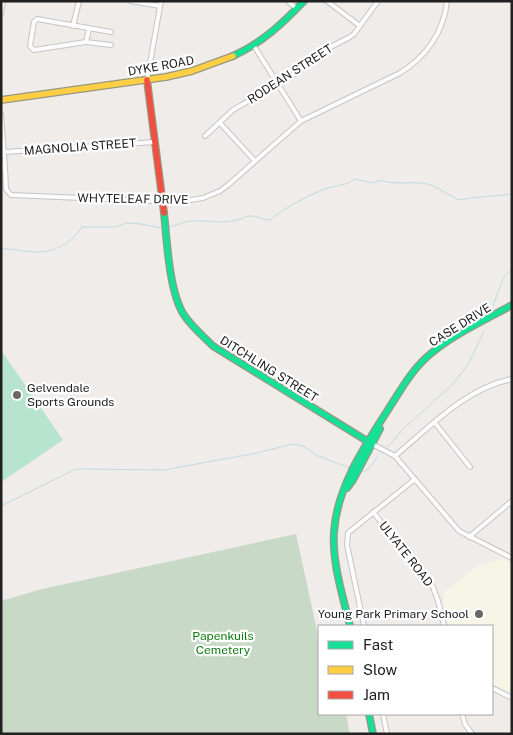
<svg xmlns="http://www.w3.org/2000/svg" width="513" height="735" font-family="'Public Sans',sans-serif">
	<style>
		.education { fill: #f7f5e6 }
		.cemetery { fill: #c8d9c7 }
		.pitch { fill: #b6e4ce }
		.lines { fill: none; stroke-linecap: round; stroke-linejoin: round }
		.stream { stroke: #bedbe1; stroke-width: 1 }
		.street-casing { stroke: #c6c5c4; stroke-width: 6 }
		.fast-casing { stroke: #989881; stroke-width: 8 }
		.slow-casing { stroke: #989881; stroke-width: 8 }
		.jam-casing { stroke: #989881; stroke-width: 8 }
		.street { stroke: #fdfcfc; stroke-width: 4 }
		.fast { stroke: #16e098; stroke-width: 5.5 }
		.slow { stroke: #ffcf43; stroke-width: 5.5 }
		.jam { stroke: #f24e42; stroke-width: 5.5 }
		.poi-dot { fill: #696867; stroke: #fff; stroke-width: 2 }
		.labels { text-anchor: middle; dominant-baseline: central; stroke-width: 4.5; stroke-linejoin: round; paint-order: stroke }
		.street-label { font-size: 12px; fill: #212121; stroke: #fff }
		.poi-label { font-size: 12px; fill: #212121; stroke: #fff; text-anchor: start }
		.park-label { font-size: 12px; fill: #0f7e12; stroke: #fff }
	</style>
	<rect width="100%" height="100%" fill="#efece9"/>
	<!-- education -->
	<polygon class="education" points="502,559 512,563 512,693 492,683 492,626 449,626 443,601 445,592 478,566"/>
	<!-- cemetery -->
	<polygon class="cemetery" points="296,534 319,640 319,714 346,714 350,734 1,734 1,601 42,589"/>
	<!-- pitch -->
	<polygon class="pitch" points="1,350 63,440 1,482"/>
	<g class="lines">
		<!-- stream -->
		<g class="stream">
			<path d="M168,227C176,226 184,221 191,221C206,220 221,224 237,220C241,220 244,217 248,216C256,215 262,220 270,220C286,207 307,196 325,189C336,185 346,186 355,179L374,183L380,180C395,186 415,180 431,185C441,189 449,196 459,200C477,196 494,197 512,194"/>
			<path d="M1,249C14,248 28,253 40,252C58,251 73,241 82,227H116L126,223L141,224L162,228"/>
			<polyline points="493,306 503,279 512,268"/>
			<polyline points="388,447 403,429 452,385 468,365 484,331"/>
			<polyline points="362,472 369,469 378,456"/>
			<polyline points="1,506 76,469 164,470 257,453 293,444 303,446 318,456 350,468"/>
		</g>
		<defs>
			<g id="street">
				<polyline points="131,1 160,6"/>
				<polyline points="288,1 297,9"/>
				<polyline points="327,1 360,26"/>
				<polyline points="1,13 3,1"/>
				<polyline points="73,26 79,1"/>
				<polyline points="111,32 37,19 34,22 30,46 34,50 86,42 111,45"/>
				<polyline points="86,42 89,29"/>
				<polyline points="254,46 301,121"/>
				<polyline points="147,80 161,1"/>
				<polyline points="1,115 5,168"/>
				<polyline points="220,123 255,161"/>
				<polyline points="205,136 233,110 301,70 319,53 350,37 354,34 378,1"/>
				<polyline points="5,152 155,142"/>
				<path d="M1,168H5L6,189L11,195L178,202L203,198L220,191L228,185L301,121L400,73C426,57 444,32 447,1"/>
				<polyline points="435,423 470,467"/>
				<polyline points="372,444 395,456 459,531 512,558"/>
				<path d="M395,456C430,427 466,388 512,379"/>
				<polyline points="373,512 433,587 438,601 444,626"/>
				<polyline points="469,537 512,501"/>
				<polyline points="364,626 347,545 348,533 415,479"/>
				<polyline points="492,688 512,698"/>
				<polyline points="383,714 387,734"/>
				<polyline points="462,714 465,724 472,734"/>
			</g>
			<g id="fast">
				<path d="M233,56C262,43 283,23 304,1"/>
				<path d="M164,213C167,241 169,292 184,315C192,327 203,336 213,346L372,444"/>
				<polyline points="347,488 353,480 380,429"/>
				<path d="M350,626C343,596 332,564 334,532C337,485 367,443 391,405C402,388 412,370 428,356C452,335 483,321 512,305"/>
				<polyline points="369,714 373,734"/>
			</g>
			<polyline id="slow" points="1,100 166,77 192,71 233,56"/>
			<polyline id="jam" points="147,80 164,213"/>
		</defs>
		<!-- street casing -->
		<use href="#street" class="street-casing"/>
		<!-- fast casing -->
		<use href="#fast" class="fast-casing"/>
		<!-- slow casing -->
		<use href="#slow" class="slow-casing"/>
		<!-- jam casing -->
		<use href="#jam" class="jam-casing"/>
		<!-- street -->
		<use href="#street" class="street"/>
		<!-- fast -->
		<use href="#fast" class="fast"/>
		<!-- slow -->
		<use href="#slow" class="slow"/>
		<!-- jam -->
		<use href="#jam" class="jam"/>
	</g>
	<!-- markers -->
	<g class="poi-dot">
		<circle cx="17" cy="395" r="5"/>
		<circle cx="479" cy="614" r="5"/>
	</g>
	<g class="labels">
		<!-- street labels -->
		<g class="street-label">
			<text transform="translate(161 66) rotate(-10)">DYKE ROAD</text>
			<text transform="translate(290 74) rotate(-33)">RODEAN STREET</text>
			<text transform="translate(80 147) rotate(-4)">MAGNOLIA STREET</text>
			<text transform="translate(133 199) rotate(1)">WHYTELEAF DRIVE</text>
			<text transform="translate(460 325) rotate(-32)">CASE DRIVE</text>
			<text transform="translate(269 369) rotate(32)">DITCHLING STREET</text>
			<text transform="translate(406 554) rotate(52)">ULYATE ROAD</text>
		</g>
		<!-- poi labels -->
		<g class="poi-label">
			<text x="27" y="388">Gelvendale<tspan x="27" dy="14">Sports Grounds</tspan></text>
			<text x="469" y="614" text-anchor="end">Young Park Primary School</text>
		</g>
		<!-- park labels -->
		<g class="park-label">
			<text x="223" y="636">Papenkuils<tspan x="223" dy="14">Cemetery</tspan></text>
		</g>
	</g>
	<!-- border -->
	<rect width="513" height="735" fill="none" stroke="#212121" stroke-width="5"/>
	<!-- legend -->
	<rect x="318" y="625" width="175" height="90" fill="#ffffff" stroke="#a6a6a6"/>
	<rect x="328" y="641" width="25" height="8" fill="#16e098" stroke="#a6a6a6"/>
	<text x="363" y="650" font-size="15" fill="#212121">Fast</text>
	<rect x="328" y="666" width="25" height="8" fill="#ffcf43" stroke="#a6a6a6"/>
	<text x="363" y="675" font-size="15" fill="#212121">Slow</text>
	<rect x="328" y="691" width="25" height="8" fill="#f24e42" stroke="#a6a6a6"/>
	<text x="363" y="700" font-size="15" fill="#212121">Jam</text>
</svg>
